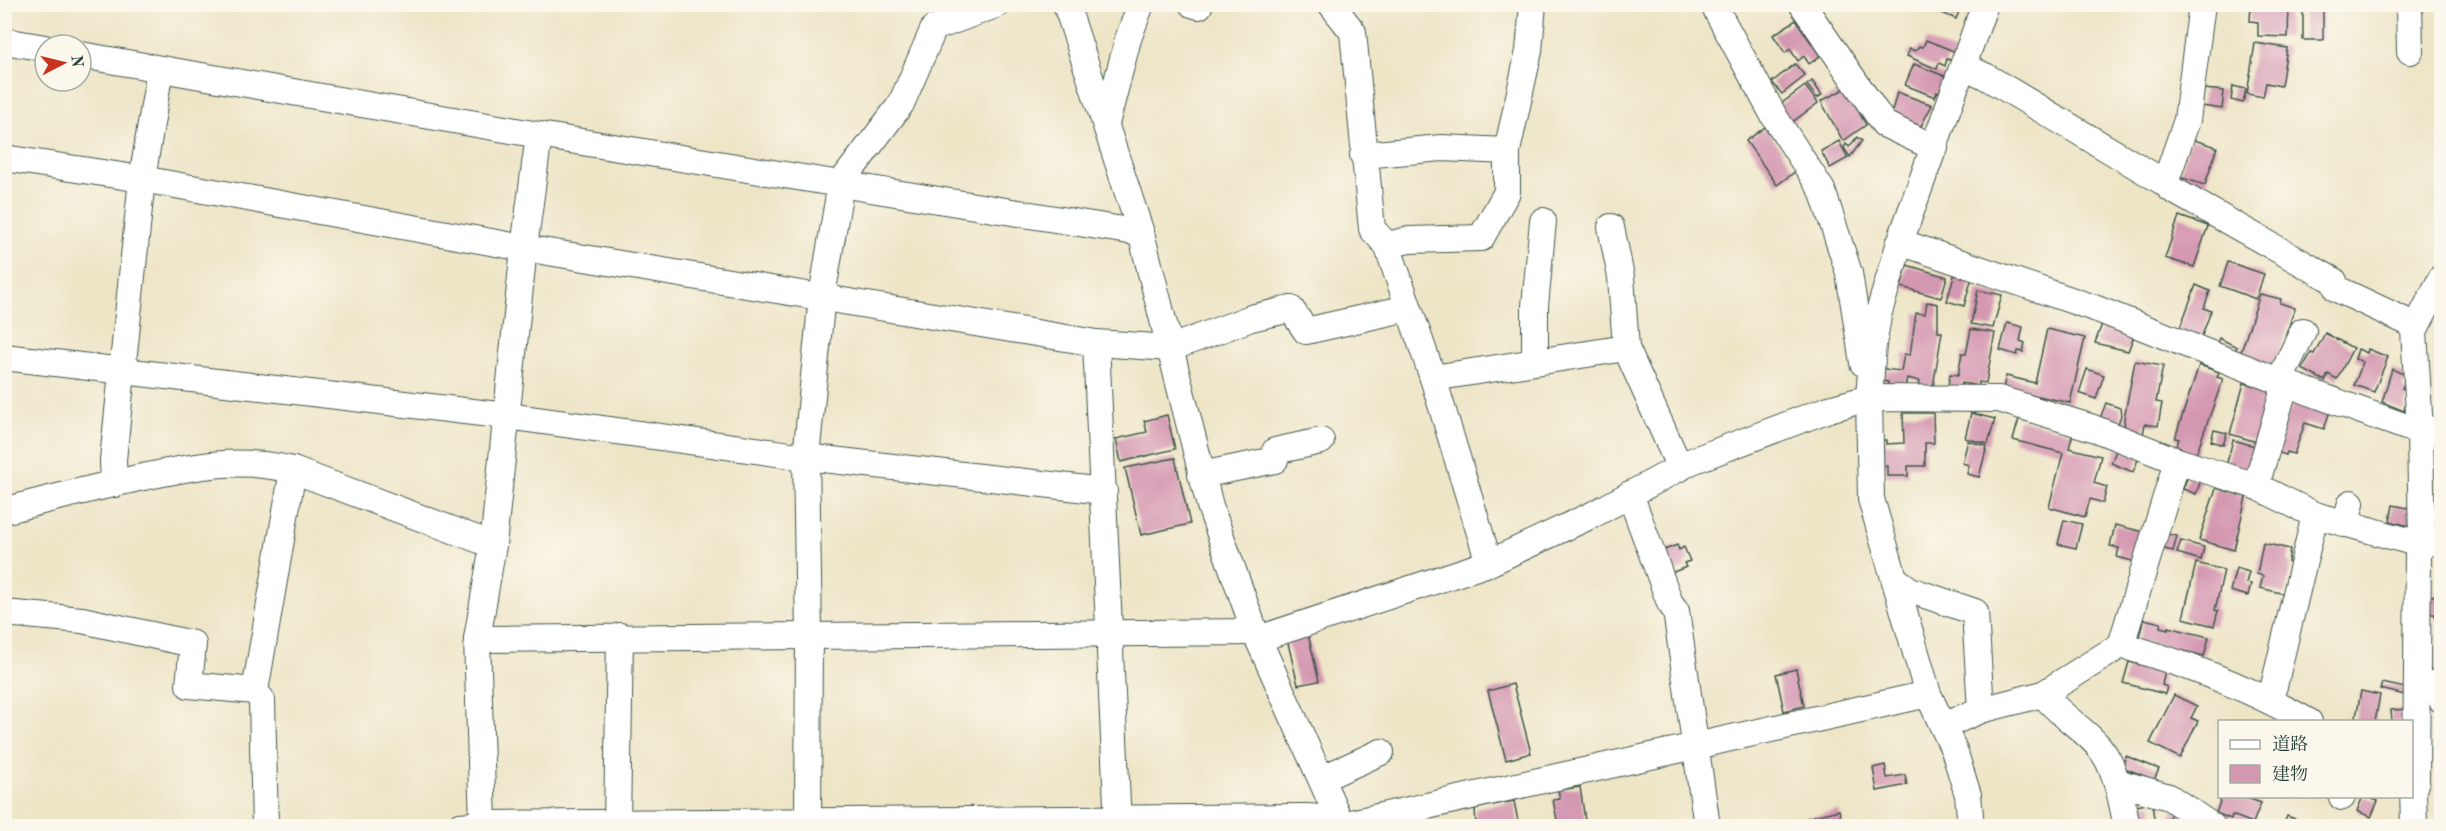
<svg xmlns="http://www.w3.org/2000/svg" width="2446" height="831" font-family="'Old Standard TT','Noto Serif JP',serif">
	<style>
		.building { fill: #d497b1 }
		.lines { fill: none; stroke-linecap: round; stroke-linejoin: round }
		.minor-casing { stroke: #3e564a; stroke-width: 28 }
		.minor { stroke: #fff; stroke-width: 26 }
	</style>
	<rect width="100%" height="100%" fill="#fbf7ec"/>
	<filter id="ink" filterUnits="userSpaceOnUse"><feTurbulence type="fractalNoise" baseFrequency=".0167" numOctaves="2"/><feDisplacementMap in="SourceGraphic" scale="12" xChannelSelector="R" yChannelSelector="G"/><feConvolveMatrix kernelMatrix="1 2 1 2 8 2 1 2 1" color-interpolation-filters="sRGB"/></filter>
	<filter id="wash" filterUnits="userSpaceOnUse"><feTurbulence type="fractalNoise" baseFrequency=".008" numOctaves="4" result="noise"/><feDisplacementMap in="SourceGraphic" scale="24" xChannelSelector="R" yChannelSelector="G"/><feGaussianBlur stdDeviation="1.35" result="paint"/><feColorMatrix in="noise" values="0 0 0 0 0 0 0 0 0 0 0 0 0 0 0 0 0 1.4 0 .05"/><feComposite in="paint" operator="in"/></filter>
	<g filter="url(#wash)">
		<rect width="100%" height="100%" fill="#eee5c7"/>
		<g id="blocks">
			<!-- building -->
			<g class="building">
				<polygon points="1935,4 1962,4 1956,19 1933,9"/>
				<polygon points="2251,4 2289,4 2288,37 2258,36 2258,22 2250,21"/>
				<rect x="2303" y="7" width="20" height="33"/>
				<polygon points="1796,20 1820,56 1809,64 1804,56 1798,61 1790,49 1785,53 1773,35"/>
				<polygon points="1926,40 1956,52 1953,61 1947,59 1945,66 1939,63 1937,69 1907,56 1910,49 1916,51 1919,46 1923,47"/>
				<polygon points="2255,43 2287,48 2281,86 2266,83 2263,97 2247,94"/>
				<polygon points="1795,64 1805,76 1782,94 1772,82"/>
				<polygon points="1914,64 1947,77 1941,93 1937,92 1935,97 1905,85"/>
				<polygon points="1812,81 1822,95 1817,98 1807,85"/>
				<polygon points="1805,86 1818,103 1791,123 1778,106"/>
				<polygon points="2233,86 2246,89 2243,103 2231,100"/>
				<polygon points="1846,88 1866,125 1843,141 1821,101"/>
				<polygon points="2204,89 2224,91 2222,109 2202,106"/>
				<polygon points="1897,92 1932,105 1921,126 1891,115"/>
				<polygon points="1765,127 1796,171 1777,185 1746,141"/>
				<polygon points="1857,137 1862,141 1850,157 1844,148 1846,144 1849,147"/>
				<polygon points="2194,140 2217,147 2205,185 2179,177 2190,141"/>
				<polygon points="1839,141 1848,158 1830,168 1821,151"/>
				<polygon points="2179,216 2208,226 2194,267 2165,258"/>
				<polygon points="2228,262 2264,274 2256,299 2220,286"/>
				<polygon points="1907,265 1947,277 1941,298 1901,287"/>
				<polygon points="1955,272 1972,277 1964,306 1947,301"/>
				<polygon points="2196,285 2210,291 2204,308 2211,311 2200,341 2178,333"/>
				<polygon points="1978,290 2002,295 1993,328 1971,324"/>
				<polygon points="2260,294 2281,299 2280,303 2295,308 2275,367 2240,355"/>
				<polygon points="1927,302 1938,304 1938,332 1942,332 1933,387 1919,385 1920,381 1907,378 1905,388 1888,385 1888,382 1882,381 1884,369 1901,371 1904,354 1910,355 1916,313 1925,314"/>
				<polygon points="2007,323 2023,327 2020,341 2025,343 2023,352 2018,351 2017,355 2000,350"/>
				<polygon points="2102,324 2134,336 2128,351 2095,343"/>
				<polygon points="1971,329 1995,333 1986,383 1979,382 1979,386 1962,383 1961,388 1948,386 1950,374 1958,375 1962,353 1966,354"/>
				<polygon points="2047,329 2085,338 2070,403 2038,396 2037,401 2003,388 2006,376 2035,383"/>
				<polygon points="2325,333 2353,348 2337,379 2328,374 2325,381 2302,369 2311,353 2314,354"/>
				<polygon points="2219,338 2237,347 2232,356 2215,348"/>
				<polygon points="2358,349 2367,353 2368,349 2388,357 2374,392 2354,385 2363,362 2355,359"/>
				<polygon points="2135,361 2163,366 2156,402 2162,403 2158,426 2145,424 2143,434 2125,430 2124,418"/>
				<polygon points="2199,365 2219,372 2217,377 2223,379 2195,457 2175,449 2179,439 2175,438"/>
				<polygon points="2087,369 2104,375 2096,399 2079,393"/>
				<polygon points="2392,369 2408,376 2402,388 2409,391 2404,411 2382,402"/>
				<polygon points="2244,383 2271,390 2257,442 2230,434"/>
				<polygon points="2294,399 2330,411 2324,429 2305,423 2294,454 2287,452 2286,455 2273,451"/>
				<polygon points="2106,403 2120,408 2121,415 2117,428 2099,421"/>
				<polygon points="1903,413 1933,413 1934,443 1925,443 1925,466 1908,466 1908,476 1887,476 1887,466 1881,466 1880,440 1886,440 1886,444 1904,443"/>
				<polygon points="1971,413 1995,419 1988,444 1965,438"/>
				<polygon points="1167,415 1175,449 1121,462 1116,439 1147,432 1144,421"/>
				<polygon points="2019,419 2073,433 2069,448 2101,456 2094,483 2107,487 2103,503 2090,499 2085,517 2049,507 2063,453 2013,440"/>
				<polygon points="2214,430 2227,433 2223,445 2211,441"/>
				<polygon points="2233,440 2255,446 2248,472 2226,466"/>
				<polygon points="1968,441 1987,446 1979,477 1967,474 1969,465 1962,463"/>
				<polygon points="2117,448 2139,457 2133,472 2111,463"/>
				<polygon points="1175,458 1190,524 1141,535 1125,468"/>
				<polygon points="2188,476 2201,480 2196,494 2183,489"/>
				<polygon points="2216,488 2246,497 2234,550 2199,540"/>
				<polygon points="2393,505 2413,509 2409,526 2390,521"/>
				<polygon points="2064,520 2082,524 2076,548 2058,544"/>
				<polygon points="2115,525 2144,532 2136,562 2117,557 2119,548 2110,546"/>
				<polygon points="2163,533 2177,536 2173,551 2160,548"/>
				<polygon points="2181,541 2204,547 2201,560 2177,553"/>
				<polygon points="2263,543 2290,549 2288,562 2291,563 2285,594 2260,588 2263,576 2257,574"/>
				<polygon points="1677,545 1679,550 1684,547 1690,561 1684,563 1686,567 1666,575 1657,553"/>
				<polygon points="2196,563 2224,570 2215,610 2218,611 2214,626 2183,618"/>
				<polygon points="2236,568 2249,572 2246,583 2251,584 2248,596 2230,591"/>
				<polygon points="2442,593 2442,619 2436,620 2435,614 2431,614 2429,597"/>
				<polygon points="2144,619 2161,623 2160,627 2168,629 2168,627 2209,637 2204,656 2138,640"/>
				<polygon points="1308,634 1319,681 1298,685 1287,639"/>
				<polygon points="2129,662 2165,671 2162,685 2167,687 2165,694 2123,683"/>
				<polygon points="1796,669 1804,706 1784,711 1776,674"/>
				<polygon points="2382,683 2410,689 2409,696 2380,689"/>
				<polygon points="1513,684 1531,753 1506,760 1488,691"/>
				<polygon points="2361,691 2380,695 2375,722 2355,722"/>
				<polygon points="2174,695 2197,706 2191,718 2198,721 2180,758 2150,743"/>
				<polygon points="2408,709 2409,722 2392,722 2391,710"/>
				<polygon points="2126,756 2159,769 2154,780 2122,767"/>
				<polygon points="1885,765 1887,778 1905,775 1907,785 1877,791 1873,768"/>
				<polygon points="1580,787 1585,820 1558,825 1553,800 1560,799 1558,790"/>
				<polygon points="2222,796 2242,796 2261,803 2253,823 2232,815 2231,819 2216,813"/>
				<polygon points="2363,796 2378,801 2371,817 2357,811"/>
				<polygon points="1514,801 1519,826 1476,826 1475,808"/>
				<polygon points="2152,803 2155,826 2138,826 2135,806"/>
				<polygon points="2175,809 2197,826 2168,826 2164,823"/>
				<polygon points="1839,810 1843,826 1799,826 1798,820"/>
				<polygon points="2287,816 2314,826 2283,826"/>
			</g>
		</g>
	</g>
	<g filter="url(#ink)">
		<use href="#blocks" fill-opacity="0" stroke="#3e564a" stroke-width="1.5"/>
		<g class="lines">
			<defs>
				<g id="minor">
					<polyline points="1066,4 1141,233 1210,506 1255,632 1342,826"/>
					<polyline points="1192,4 1199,6"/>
					<polyline points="1331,4 1353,32 1372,229 1387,245 1433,378 1489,563"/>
					<polyline points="1713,4 1774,116 1822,190 1849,273 1863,363"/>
					<polyline points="1802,4 1884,124 1935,148"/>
					<polyline points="2409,4 2410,51"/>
					<polyline points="4,41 45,48"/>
					<polyline points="81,55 539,135 1141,233"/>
					<polyline points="1963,66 1985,76 2165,183 2187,120 2202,4"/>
					<polyline points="1106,124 1128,39 1141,4"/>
					<polyline points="1363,155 1442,148 1507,151"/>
					<polyline points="4,158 142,179 524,248 1096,343 1171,348 1251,318 1291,309 1306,331 1408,308"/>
					<polyline points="2165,183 2171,189 2334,281 2337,289 2416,326"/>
					<polyline points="1611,227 1621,277 1626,348 1680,468"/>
					<polyline points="1900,242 2097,309 2274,379 2406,427 2420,430 2442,430"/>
					<polyline points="1387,245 1409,240 1481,238 1507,192 1507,151 1529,51 1533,4"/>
					<polyline points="1096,343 1118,826"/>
					<polyline points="4,357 507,416 806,457 1104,491"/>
					<polyline points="1535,360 1535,306 1543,221"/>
					<polyline points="1433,378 1626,348"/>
					<polyline points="2280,380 2303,331"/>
					<polyline points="1201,475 1275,460 1275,451 1321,441"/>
					<polyline points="114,484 113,460 142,179 160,69"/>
					<polyline points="2256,486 2286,382"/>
					<polyline points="1630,494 1670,603 1676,611 1707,826"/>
					<path d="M4,511C48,499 90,489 134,479C190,467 236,456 293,470L493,545"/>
					<polyline points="2345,524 2351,503"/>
					<polyline points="1895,579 1910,590 1975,612 1981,710"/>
					<polyline points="4,613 82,620 193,644 189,685 255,691"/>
					<polyline points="477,639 1255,632"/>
					<polyline points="1258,639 1489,563 1594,514 1692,461 1829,409 1869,398 1999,399 2093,428 2177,461 2256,486 2315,515 2416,543 2442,542"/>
					<polyline points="2121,645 2177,461"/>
					<polyline points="2439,681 2442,700"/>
					<path d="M2043,694C2060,716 2085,729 2100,748C2117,769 2121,801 2127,826"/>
					<polyline points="2268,699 2274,686 2315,515"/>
					<path d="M1943,726L1981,710L2043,694L2121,645C2187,664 2250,688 2309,722"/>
					<polyline points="1323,778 1381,752"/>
					<polyline points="2117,782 2169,797 2212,826"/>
					<polyline points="2342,797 2342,796"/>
					<polyline points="483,824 477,639 493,545 524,248 539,135"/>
					<polyline points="265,826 262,700 255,691 293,470"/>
					<polyline points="460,826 483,824 1307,817 1321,818 1342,825 1928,694"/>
					<polyline points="617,826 620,636"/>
					<polyline points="808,826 809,635 806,457 822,296 841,183 901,104 934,28 998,4"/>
					<polyline points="1971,826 1968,795 1954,750 1928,694 1871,499 1869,398 1873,344 1879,312 1900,242 1985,4"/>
					<polyline points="2414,826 2413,790 2416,781 2418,552 2422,544 2420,430 2414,331 2442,277"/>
				</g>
			</defs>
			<!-- minor casing -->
			<use href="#minor" class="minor-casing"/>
			<!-- minor -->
			<use href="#minor" class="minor"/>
		</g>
	</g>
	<!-- margin -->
	<rect width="2446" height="831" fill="none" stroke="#fbf7ec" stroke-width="24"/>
	<!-- legend -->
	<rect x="2218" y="720" width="195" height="78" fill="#fbf7ec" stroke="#a3ada2" stroke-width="1.5"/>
	<rect x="2230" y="740" width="30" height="9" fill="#ffffff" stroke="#a3ada2" stroke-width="1.5"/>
	<text x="2272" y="750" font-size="18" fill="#1f3d34">道路</text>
	<rect x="2230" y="765" width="30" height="18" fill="#d497b1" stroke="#a3ada2" stroke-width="1.5"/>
	<text x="2272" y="780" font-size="18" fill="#1f3d34">建物</text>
	<!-- north arrow -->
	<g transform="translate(63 63) rotate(83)"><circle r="28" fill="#fbf7ec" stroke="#a3ada2" stroke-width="1.5"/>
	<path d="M0-4.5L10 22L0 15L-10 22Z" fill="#c8321e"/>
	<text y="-9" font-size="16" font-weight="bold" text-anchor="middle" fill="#1f3d34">N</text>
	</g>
</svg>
